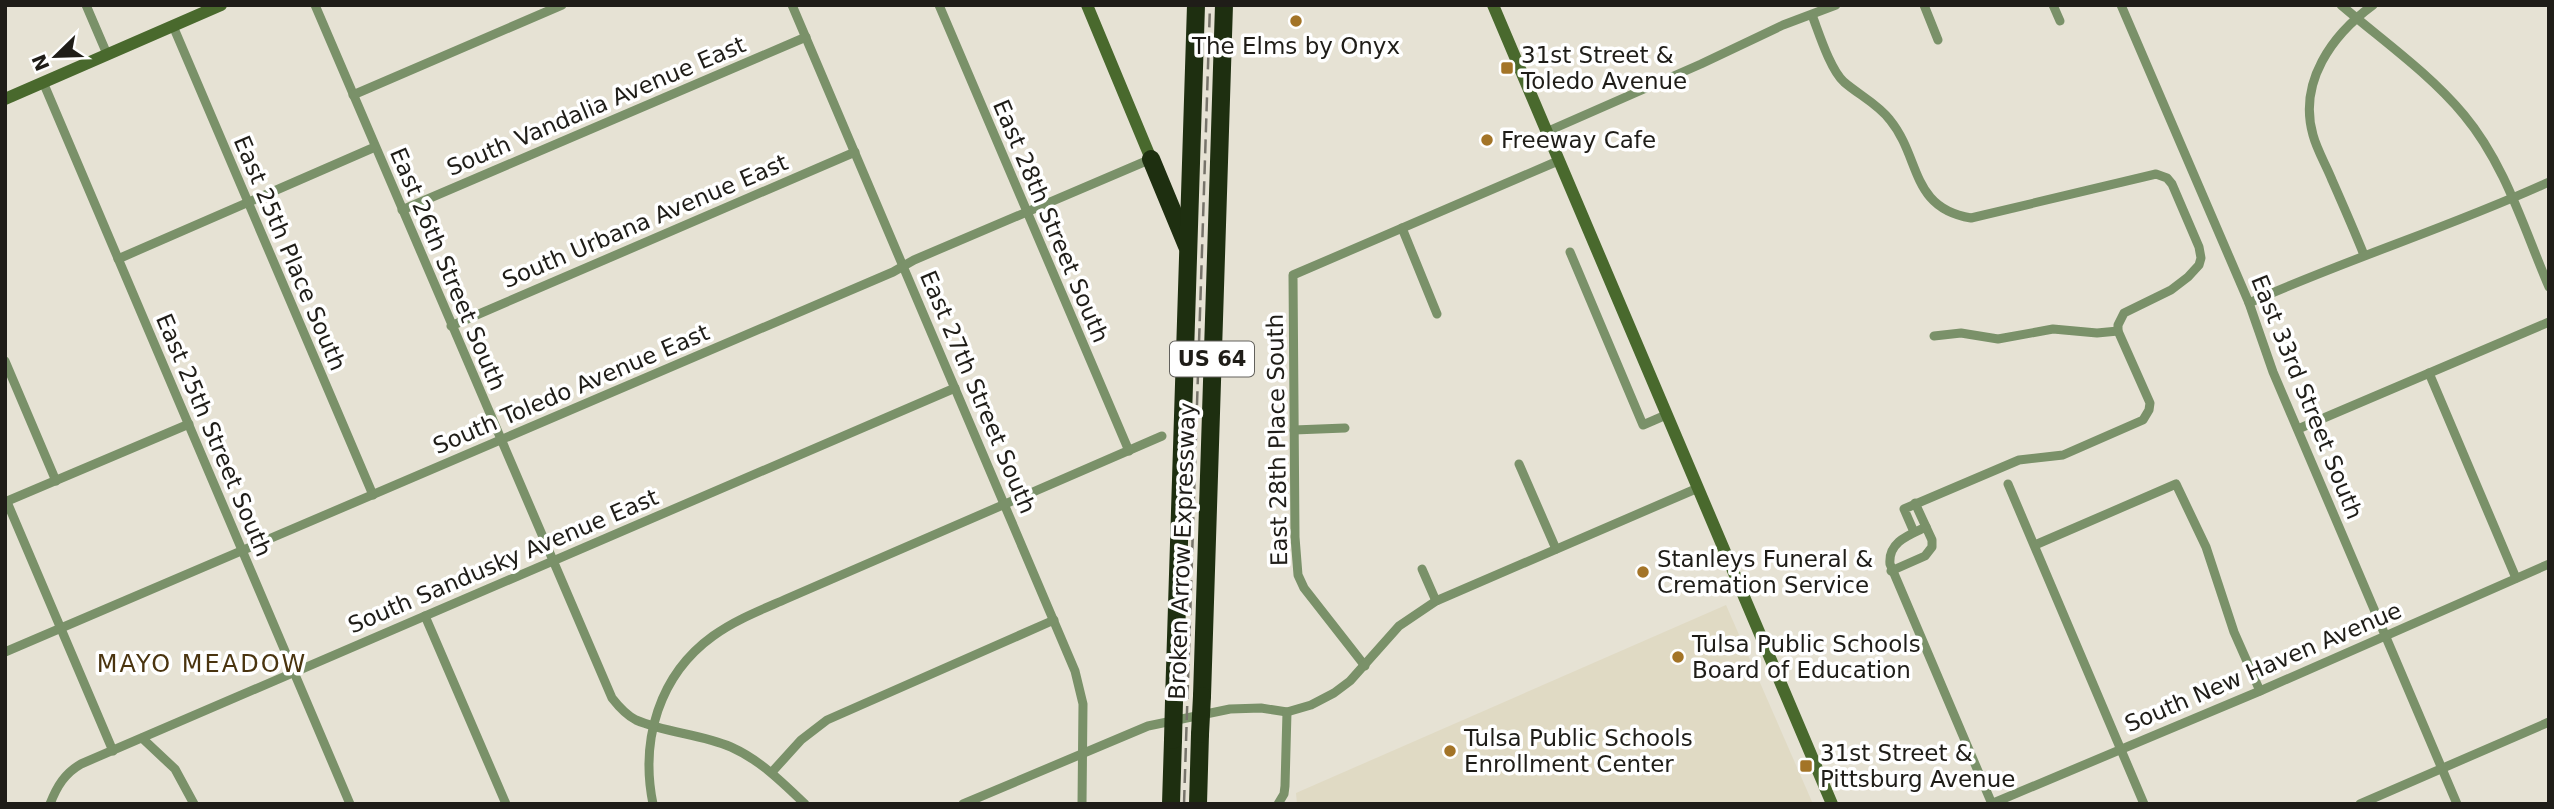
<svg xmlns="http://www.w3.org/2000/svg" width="2554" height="809" font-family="'DejaVu Sans',sans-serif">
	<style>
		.built { fill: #e0dac4 }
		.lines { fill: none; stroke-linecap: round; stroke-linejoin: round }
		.street { stroke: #7a9169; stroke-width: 9 }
		.secondary { stroke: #49692d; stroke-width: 12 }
		.highway { stroke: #1e2f10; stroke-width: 18 }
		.rail { stroke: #76736a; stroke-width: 2.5; stroke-dasharray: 14 7; stroke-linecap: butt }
		.highway-bridge { stroke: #1e2f10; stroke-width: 18 }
		.poi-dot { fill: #a37427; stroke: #fff; stroke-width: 2.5 }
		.labels { text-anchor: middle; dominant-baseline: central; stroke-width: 7; stroke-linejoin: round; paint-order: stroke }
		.shield { fill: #fff; stroke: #62615d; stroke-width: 2 }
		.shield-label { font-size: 21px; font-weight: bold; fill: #1f1d18 }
		.poi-label { font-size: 23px; fill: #1f1d18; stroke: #fff; text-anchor: start }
		.street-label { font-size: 23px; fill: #1f1d18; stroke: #fff }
		.neighbourhood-label { font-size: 24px; letter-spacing: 2px; fill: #4a340f; stroke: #fff }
	</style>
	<rect width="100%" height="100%" fill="#e6e2d4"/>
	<!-- built -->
	<polygon class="built" points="1726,605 1813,804 1297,804 1296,793"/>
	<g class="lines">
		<!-- street -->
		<g class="street">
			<polyline points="86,5 107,54"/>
			<path d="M315,5L612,698C619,707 626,715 636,720C666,733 701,734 731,747C760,760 782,782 805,804"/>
			<polyline points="792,5 1075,671 1083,704 1082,804"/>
			<polyline points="939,5 1129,451"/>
			<polyline points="1924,5 1938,40"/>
			<polyline points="2053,5 2060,21"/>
			<polyline points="2121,5 2249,303 2273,372 2457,804"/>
			<path d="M2341,5C2383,41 2429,73 2464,115C2505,164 2524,229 2549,287"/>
			<path d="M1812,15C1819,33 1830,69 1844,82C1859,95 1878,104 1890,120C1921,158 1910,208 1971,218L2156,174L2167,178L2172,184L2199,247L2201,258L2199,265L2188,277L2171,290L2124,313L2118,325V331L2150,403L2149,410L2143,420L2063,455L2019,460L1904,509L1914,532"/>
			<polyline points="173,26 373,495"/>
			<polyline points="43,82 350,804"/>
			<polyline points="353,95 562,5"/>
			<polyline points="1546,132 1701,64 1783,25 1836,5"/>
			<polyline points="402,210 806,37"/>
			<polyline points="1402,228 1437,314"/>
			<polyline points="1570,252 1643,425 1666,415"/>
			<path d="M2364,255C2354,230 2343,205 2332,180C2326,165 2317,150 2313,135C2298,82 2332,35 2373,5"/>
			<polyline points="118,259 375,147"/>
			<path d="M2249,303C2347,259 2451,227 2549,182"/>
			<polyline points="451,326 855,152"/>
			<polyline points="1934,336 1961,333 1998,339 2053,329 2097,333 2118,331"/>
			<polyline points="5,361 56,481"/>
			<polyline points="2429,373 2516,578"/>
			<polyline points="2298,429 2549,322"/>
			<polyline points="1294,430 1345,428"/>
			<polyline points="1519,464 1556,549"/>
			<polyline points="2008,484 2144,804"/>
			<polyline points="5,502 189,424"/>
			<polyline points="7,502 113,751"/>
			<path d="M1926,527C1909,535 1888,542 1890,564L1992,804"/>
			<polyline points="2035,545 2176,484 2206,547 2234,632 2260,691"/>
			<polyline points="1422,569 1436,601"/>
			<polyline points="1891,571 1925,556 1932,547 1932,540 1915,503"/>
			<polyline points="425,616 506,804"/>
			<polyline points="5,652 893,272 914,260 1151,159"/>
			<polyline points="1365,666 1304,588 1298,575 1295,537 1293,275 1558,161"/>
			<polyline points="142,738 175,769 194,804"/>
			<polyline points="772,772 801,740 827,720 1054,620"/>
			<path d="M50,804C57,786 65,773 81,764L955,388"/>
			<path d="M653,804C640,740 659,675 713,636C735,620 761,610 786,599L1162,436"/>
			<polyline points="963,804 1148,726 1230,709 1261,708 1287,712 1311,705 1334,693 1350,681 1399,626 1436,601 1698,488"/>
			<polyline points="1278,804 1284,794 1285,786 1287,712"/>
			<polyline points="1991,804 2260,691 2549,564"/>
			<polyline points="2360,804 2549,722"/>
		</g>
		<!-- secondary -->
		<g class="secondary">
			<polyline points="1087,5 1151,159"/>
			<polyline points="1493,5 1832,804"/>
			<polyline points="5,99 221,5"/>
		</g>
		<!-- highway -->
		<g class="highway">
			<polyline points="1151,159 1187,246"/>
			<polyline points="1202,696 1224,5"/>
			<polyline points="1174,701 1196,5"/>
			<polyline points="1171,804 1173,740"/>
			<polyline points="1198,804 1200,734"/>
		</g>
		<!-- rail -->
		<polyline class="rail" points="1184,804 1210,5"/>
		<!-- highway-bridge -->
		<g class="highway-bridge">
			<polyline points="1200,734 1202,696"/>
			<polyline points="1173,740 1174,701"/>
		</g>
	</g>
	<!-- markers -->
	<g class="poi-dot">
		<circle cx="1296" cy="21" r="7"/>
		<rect x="1500" y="61" width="14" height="14" rx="3.5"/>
		<circle cx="1487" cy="140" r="7"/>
		<circle cx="1643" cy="572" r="7"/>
		<circle cx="1678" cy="657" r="7"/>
		<circle cx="1450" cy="751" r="7"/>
		<rect x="1799" y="759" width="14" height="14" rx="3.5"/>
	</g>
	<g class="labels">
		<!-- shield labels -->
		<rect class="shield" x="1170" y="341.5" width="84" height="35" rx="5"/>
		<g class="shield-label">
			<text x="1212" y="359">US 64</text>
		</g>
		<!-- poi labels -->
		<g class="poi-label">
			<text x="1296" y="46" text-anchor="middle">The Elms by Onyx</text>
			<text x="1521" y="55">31st Street &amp;<tspan x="1521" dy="26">Toledo Avenue</tspan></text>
			<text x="1501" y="140">Freeway Cafe</text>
			<text x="1657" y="559">Stanleys Funeral &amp;<tspan x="1657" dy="26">Cremation Service</tspan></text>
			<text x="1692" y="644">Tulsa Public Schools<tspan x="1692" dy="26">Board of Education</tspan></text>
			<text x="1464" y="738">Tulsa Public Schools<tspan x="1464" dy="26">Enrollment Center</tspan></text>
			<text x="1820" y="753">31st Street &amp;<tspan x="1820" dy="26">Pittsburg Avenue</tspan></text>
		</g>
		<!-- street labels -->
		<g class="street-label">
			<text transform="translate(596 106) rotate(-23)">South Vandalia Avenue East</text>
			<text transform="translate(645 221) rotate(-23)">South Urbana Avenue East</text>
			<text transform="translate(1051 221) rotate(67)">East 28th Street South</text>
			<text transform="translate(290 253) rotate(67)">East 25th Place South</text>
			<text transform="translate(448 269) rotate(67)">East 26th Street South</text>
			<text transform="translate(571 389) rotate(-23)">South Toledo Avenue East</text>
			<text transform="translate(978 392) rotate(67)">East 27th Street South</text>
			<text transform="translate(2307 397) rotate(68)">East 33rd Street South</text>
			<text transform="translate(214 435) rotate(67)">East 25th Street South</text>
			<text transform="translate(1277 440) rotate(-91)">East 28th Place South</text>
			<text transform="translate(1182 551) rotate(-88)">Broken Arrow Expressway</text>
			<text transform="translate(503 561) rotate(-23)">South Sandusky Avenue East</text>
			<text transform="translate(2263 667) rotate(-23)">South New Haven Avenue</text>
		</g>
		<!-- neighbourhood labels -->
		<g class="neighbourhood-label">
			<text x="202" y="664">MAYO MEADOW</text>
		</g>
	</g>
	<!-- border -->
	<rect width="2554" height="809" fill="none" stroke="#1f1d18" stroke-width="14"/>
	<!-- north arrow -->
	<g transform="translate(56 56) rotate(247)" stroke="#ffffff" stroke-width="5" paint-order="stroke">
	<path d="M0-5L12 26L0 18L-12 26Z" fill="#1f1d18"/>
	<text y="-10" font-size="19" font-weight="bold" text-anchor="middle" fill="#1f1d18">N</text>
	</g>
</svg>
